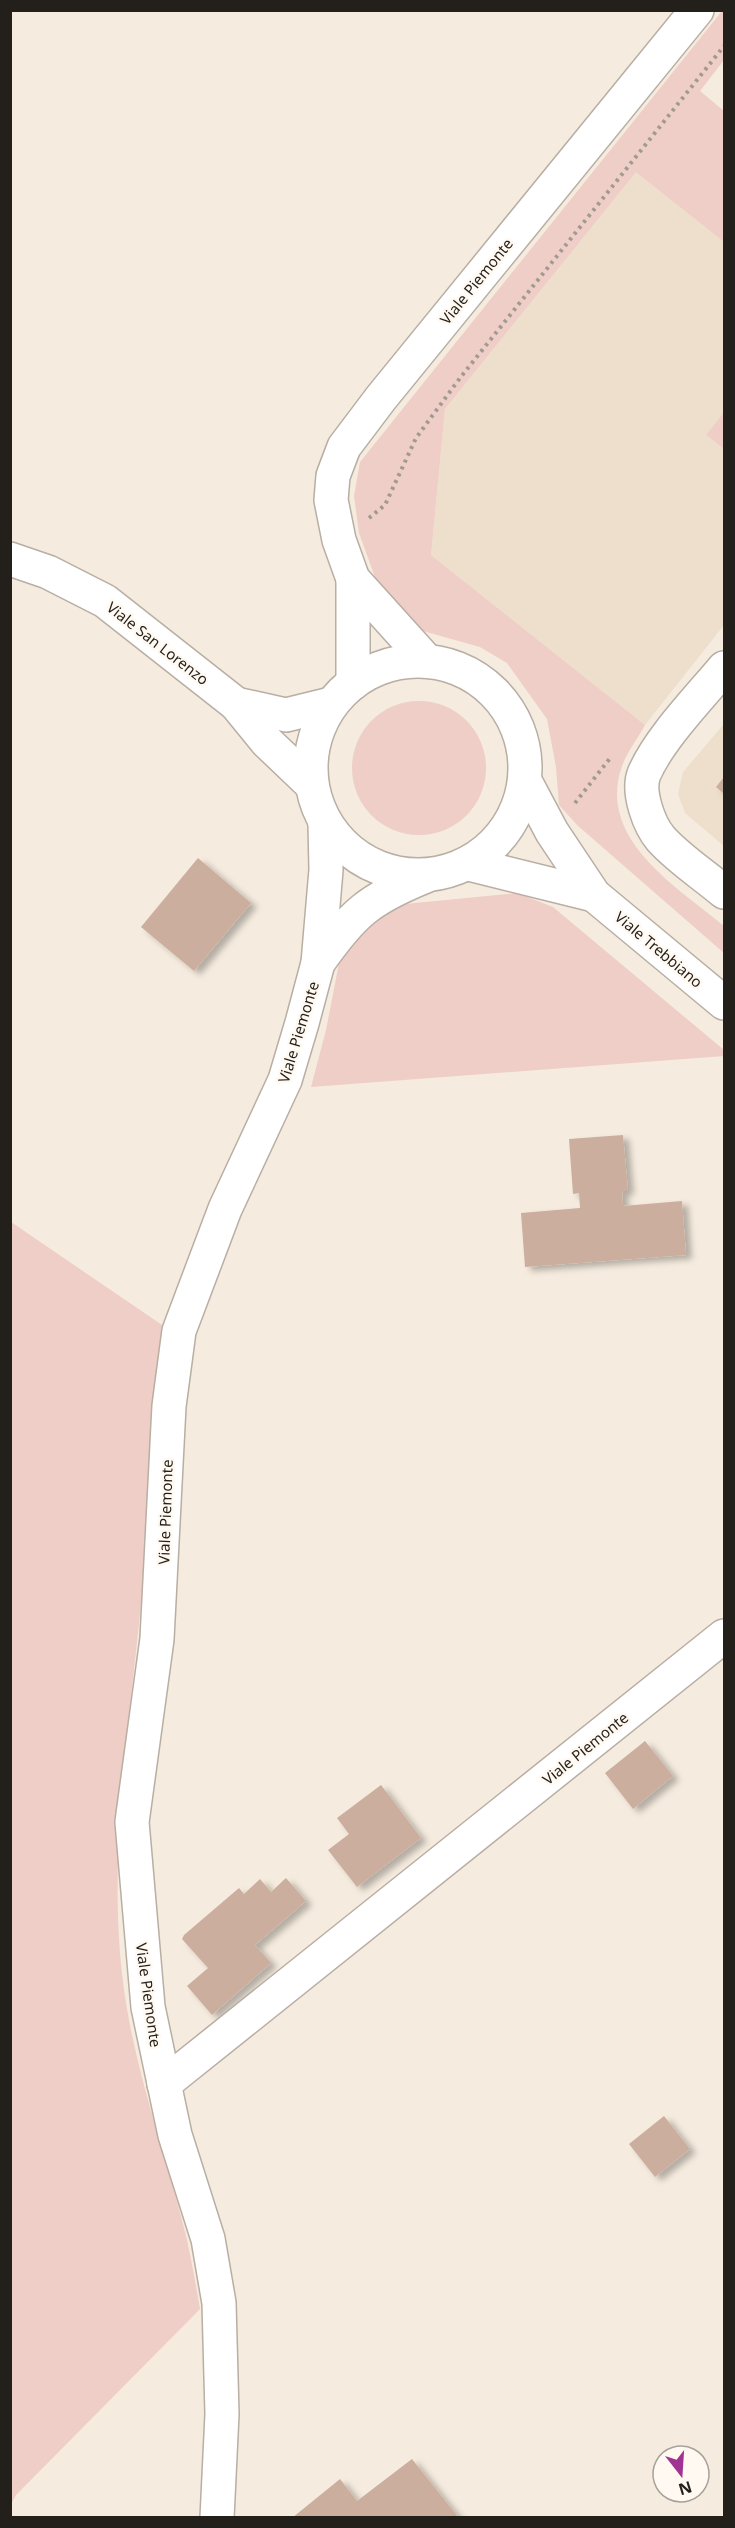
<svg xmlns="http://www.w3.org/2000/svg" width="735" height="2528" font-family="'Noto Sans',sans-serif">
	<style>
		.built { fill: #eedfcc }
		.green { fill: #eecec7 }
		.building { fill: #cbae9e; filter: url(#shadow) }
		.lines { fill: none; stroke-linecap: round; stroke-linejoin: round }
		.minor-casing { stroke: #b8aea3; stroke-width: 36 }
		.path { stroke: #a19a90; stroke-width: 4; stroke-dasharray: 3 4.5; stroke-linecap: butt }
		.minor { stroke: #fff; stroke-width: 33 }
		.labels { text-anchor: middle; dominant-baseline: central; stroke-width: 5; stroke-linejoin: round; paint-order: stroke }
		.street-label { font-size: 15px; fill: #231f1b; stroke: #fff9f1 }
	</style>
	<defs>
		<filter id="shadow"><feDropShadow dx="6" dy="4" stdDeviation="3" flood-color="#0004"/></filter>
	</defs>
	<rect width="100%" height="100%" fill="#f5ebde"/>
	<!-- built -->
	<g class="built">
		<polygon points="636,171 724,242 724,412 706,435 724,449 724,625 645,725 431,555 445,409"/>
		<polygon points="724,724 724,846 685,813 678,794 683,772"/>
	</g>
	<!-- green -->
	<g class="green">
		<path d="M722,11H724V60L700,91L724,111V242L636,172L445,409L431,555L645,725C638,738 627,752 622,766C596,839 677,887 724,926V953L577,825L559,805L556,767L547,719L507,663L480,647L416,629L376,580L359,533L354,496L360,462Z"/>
		<polygon points="724,412 724,449 706,435"/>
		<circle cx="419" cy="768" r="67"/>
		<polygon points="517,893 553,907 724,1050 724,1059 724,1056 311,1087 326,1030 340,958 376,916 405,904"/>
		<path d="M11,1222L162,1325C153,1418 150,1511 141,1604C128,1736 105,1871 126,2003C139,2084 168,2161 187,2240C192,2263 196,2286 200,2309L16,2495L11,2504Z"/>
	</g>
	<!-- building -->
	<g class="building">
		<polygon points="724,777 724,794 716,787"/>
		<polygon points="198,858 251,903 194,971 141,927"/>
		<polygon points="623,1135 628,1191 622,1191 623,1206 682,1201 686,1255 525,1267 521,1213 580,1208 579,1193 573,1194 569,1139"/>
		<polygon points="645,1741 673,1776 633,1809 605,1773"/>
		<polygon points="381,1785 421,1838 357,1887 328,1850 349,1834 337,1818"/>
		<polygon points="286,1878 306,1901 255,1945 271,1963 212,2015 187,1986 208,1968 182,1939 184,1935 239,1888 244,1894 260,1879 271,1892"/>
		<polygon points="664,2116 690,2149 655,2177 629,2144"/>
		<polygon points="412,2459 459,2518 292,2518 340,2479 357,2501"/>
	</g>
	<g class="lines">
		<defs>
			<g id="minor">
				<polyline points="10,559 48,572 105,601 236,704 267,742 311,784"/>
				<circle cx="418" cy="768" r="107"/>
				<polyline points="427,661 353,579 339,540 331,500 333,476 344,447 381,398 697,10"/>
				<path d="M724,668C699,698 659,739 644,774C637,792 649,825 661,839C679,859 704,875 724,892"/>
				<polyline points="353,683 353,579"/>
				<polyline points="236,704 286,715 331,704"/>
				<polyline points="526,783 552,832 594,895 724,1003"/>
				<polyline points="469,864 594,895"/>
				<path d="M318,963C353,913 369,899 426,876"/>
				<polyline points="164,2084 724,1636"/>
				<polyline points="217,2518 222,2414 219,2303 208,2239 175,2135 148,2007 132,1822 157,1639 169,1406 179,1331 225,1209 285,1080 302,1023 318,963 326,870 325,823"/>
			</g>
		</defs>
		<!-- minor casing -->
		<use href="#minor" class="minor-casing"/>
		<!-- path -->
		<g class="path">
			<polyline points="369,518 385,505 416,438 460,378 724,46"/>
			<polyline points="575,803 611,757"/>
		</g>
		<!-- minor -->
		<use href="#minor" class="minor"/>
	</g>
	<g class="labels">
		<!-- street labels -->
		<g class="street-label">
			<text transform="translate(476 281) rotate(-51)">Viale Piemonte</text>
			<text transform="translate(158 643) rotate(38)">Viale San Lorenzo</text>
			<text transform="translate(659 949) rotate(40)">Viale Trebbiano</text>
			<text transform="translate(298 1032) rotate(-73)">Viale Piemonte</text>
			<text transform="translate(165 1512) rotate(-88)">Viale Piemonte</text>
			<text transform="translate(585 1748) rotate(-39)">Viale Piemonte</text>
			<text transform="translate(149 1995) rotate(82)">Viale Piemonte</text>
		</g>
	</g>
	<!-- border -->
	<rect width="735" height="2528" fill="none" stroke="#231f1b" stroke-width="24"/>
	<!-- north arrow -->
	<g transform="translate(681 2474) rotate(163)"><circle r="28" fill="#fff9f1" stroke="#a7a29b" stroke-width="1.5"/>
	<path d="M0-4.5L10 22L0 15L-10 22Z" fill="#a13392"/>
	<text y="-9" font-size="16" font-weight="bold" text-anchor="middle" fill="#231f1b">N</text>
	</g>
</svg>
